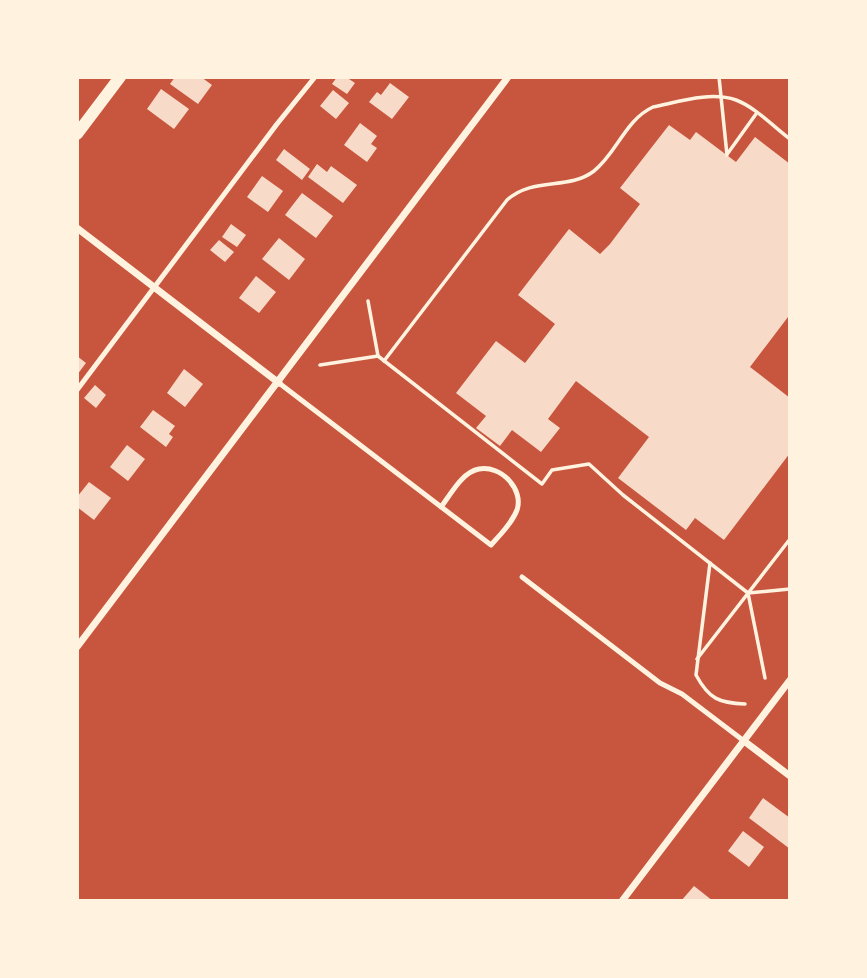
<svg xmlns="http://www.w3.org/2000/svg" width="867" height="978" font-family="'Roboto Condensed',sans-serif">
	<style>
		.building { fill: #f7dbc8 }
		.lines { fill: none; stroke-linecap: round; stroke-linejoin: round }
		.path { stroke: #fff3e0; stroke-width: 3.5 }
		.service { stroke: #fff3e0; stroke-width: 5 }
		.minor { stroke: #fff3e0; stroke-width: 7 }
		.tertiary { stroke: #fff3e0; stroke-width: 12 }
	</style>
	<rect width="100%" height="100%" fill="#c8553d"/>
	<!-- building -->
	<g class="building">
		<polygon points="175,77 201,77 212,85 198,104 170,84"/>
		<polygon points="337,77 346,77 355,83 347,94 332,84"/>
		<polygon points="390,83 409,97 392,119 369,102 377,92 381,95"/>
		<polygon points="161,89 189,109 174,129 147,109"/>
		<polygon points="333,90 349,103 336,119 320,106"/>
		<polygon points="360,123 377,136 371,144 377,148 367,162 344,145"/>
		<polygon points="669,125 690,140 696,132 736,162 755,137 790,164 790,318 788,317 750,367 790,398 790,453 724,540 695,518 686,530 618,478 649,437 576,381 548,419 560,428 541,452 512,430 500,446 476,428 486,416 456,393 496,341 525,363 555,324 518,295 569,229 600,254 610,244 640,204 620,188"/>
		<polygon points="284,149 310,169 302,180 276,160"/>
		<polygon points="317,164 327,172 331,166 357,185 343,203 308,177"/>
		<polygon points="262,176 283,191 268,212 247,197"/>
		<polygon points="302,193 333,216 316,238 285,215"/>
		<polygon points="231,224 246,235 237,247 222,237"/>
		<polygon points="279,238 305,259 289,280 262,259"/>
		<polygon points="219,240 234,252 225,262 210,250"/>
		<polygon points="256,276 276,292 259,313 239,298"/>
		<polygon points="77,356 86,363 77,375"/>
		<polygon points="184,369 203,384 185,407 167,393"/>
		<polygon points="95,385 106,395 96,408 84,398"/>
		<polygon points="153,410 175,426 169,434 173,437 166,447 140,427"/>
		<polygon points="127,445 145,459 128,481 110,467"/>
		<polygon points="89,482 111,498 94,520 77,507 77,497"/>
		<polygon points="763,798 790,818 790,849 749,818"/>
		<polygon points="743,831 764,847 749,867 728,851"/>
		<polygon points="694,886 713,901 681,901"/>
	</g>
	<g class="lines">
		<!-- path -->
		<g class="path">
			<polyline points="719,77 727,155"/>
			<polyline points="728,153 756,114"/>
			<polyline points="368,301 378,356 542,484 552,470 589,464 623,495 748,593 765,678"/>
			<path d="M384,361L507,200C534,176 568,191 594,171C617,153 625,120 653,107C678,102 710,91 736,100C755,107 774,127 790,139"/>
			<polyline points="320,365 378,356"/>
			<path d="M710,563L696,675C709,699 719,703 745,704"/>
			<polyline points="748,593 790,589"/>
			<polyline points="697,659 790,539"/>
		</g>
		<!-- service -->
		<g class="service">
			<path d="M279,383L491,545C500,535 512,523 517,510C524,489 501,465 479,469C462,472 451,494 441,507"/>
			<polyline points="77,390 277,124 315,77"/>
			<polyline points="522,577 660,683 682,694 744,741"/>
		</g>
		<!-- minor -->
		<g class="minor">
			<polyline points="77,228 279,383"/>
			<polyline points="77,647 508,77"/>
			<polyline points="744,741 790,776"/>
			<polyline points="622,901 790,680"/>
		</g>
		<!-- tertiary -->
		<polyline class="tertiary" points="77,134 120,77"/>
	</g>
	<!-- border -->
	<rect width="867" height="978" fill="none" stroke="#fff3e0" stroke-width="158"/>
</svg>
